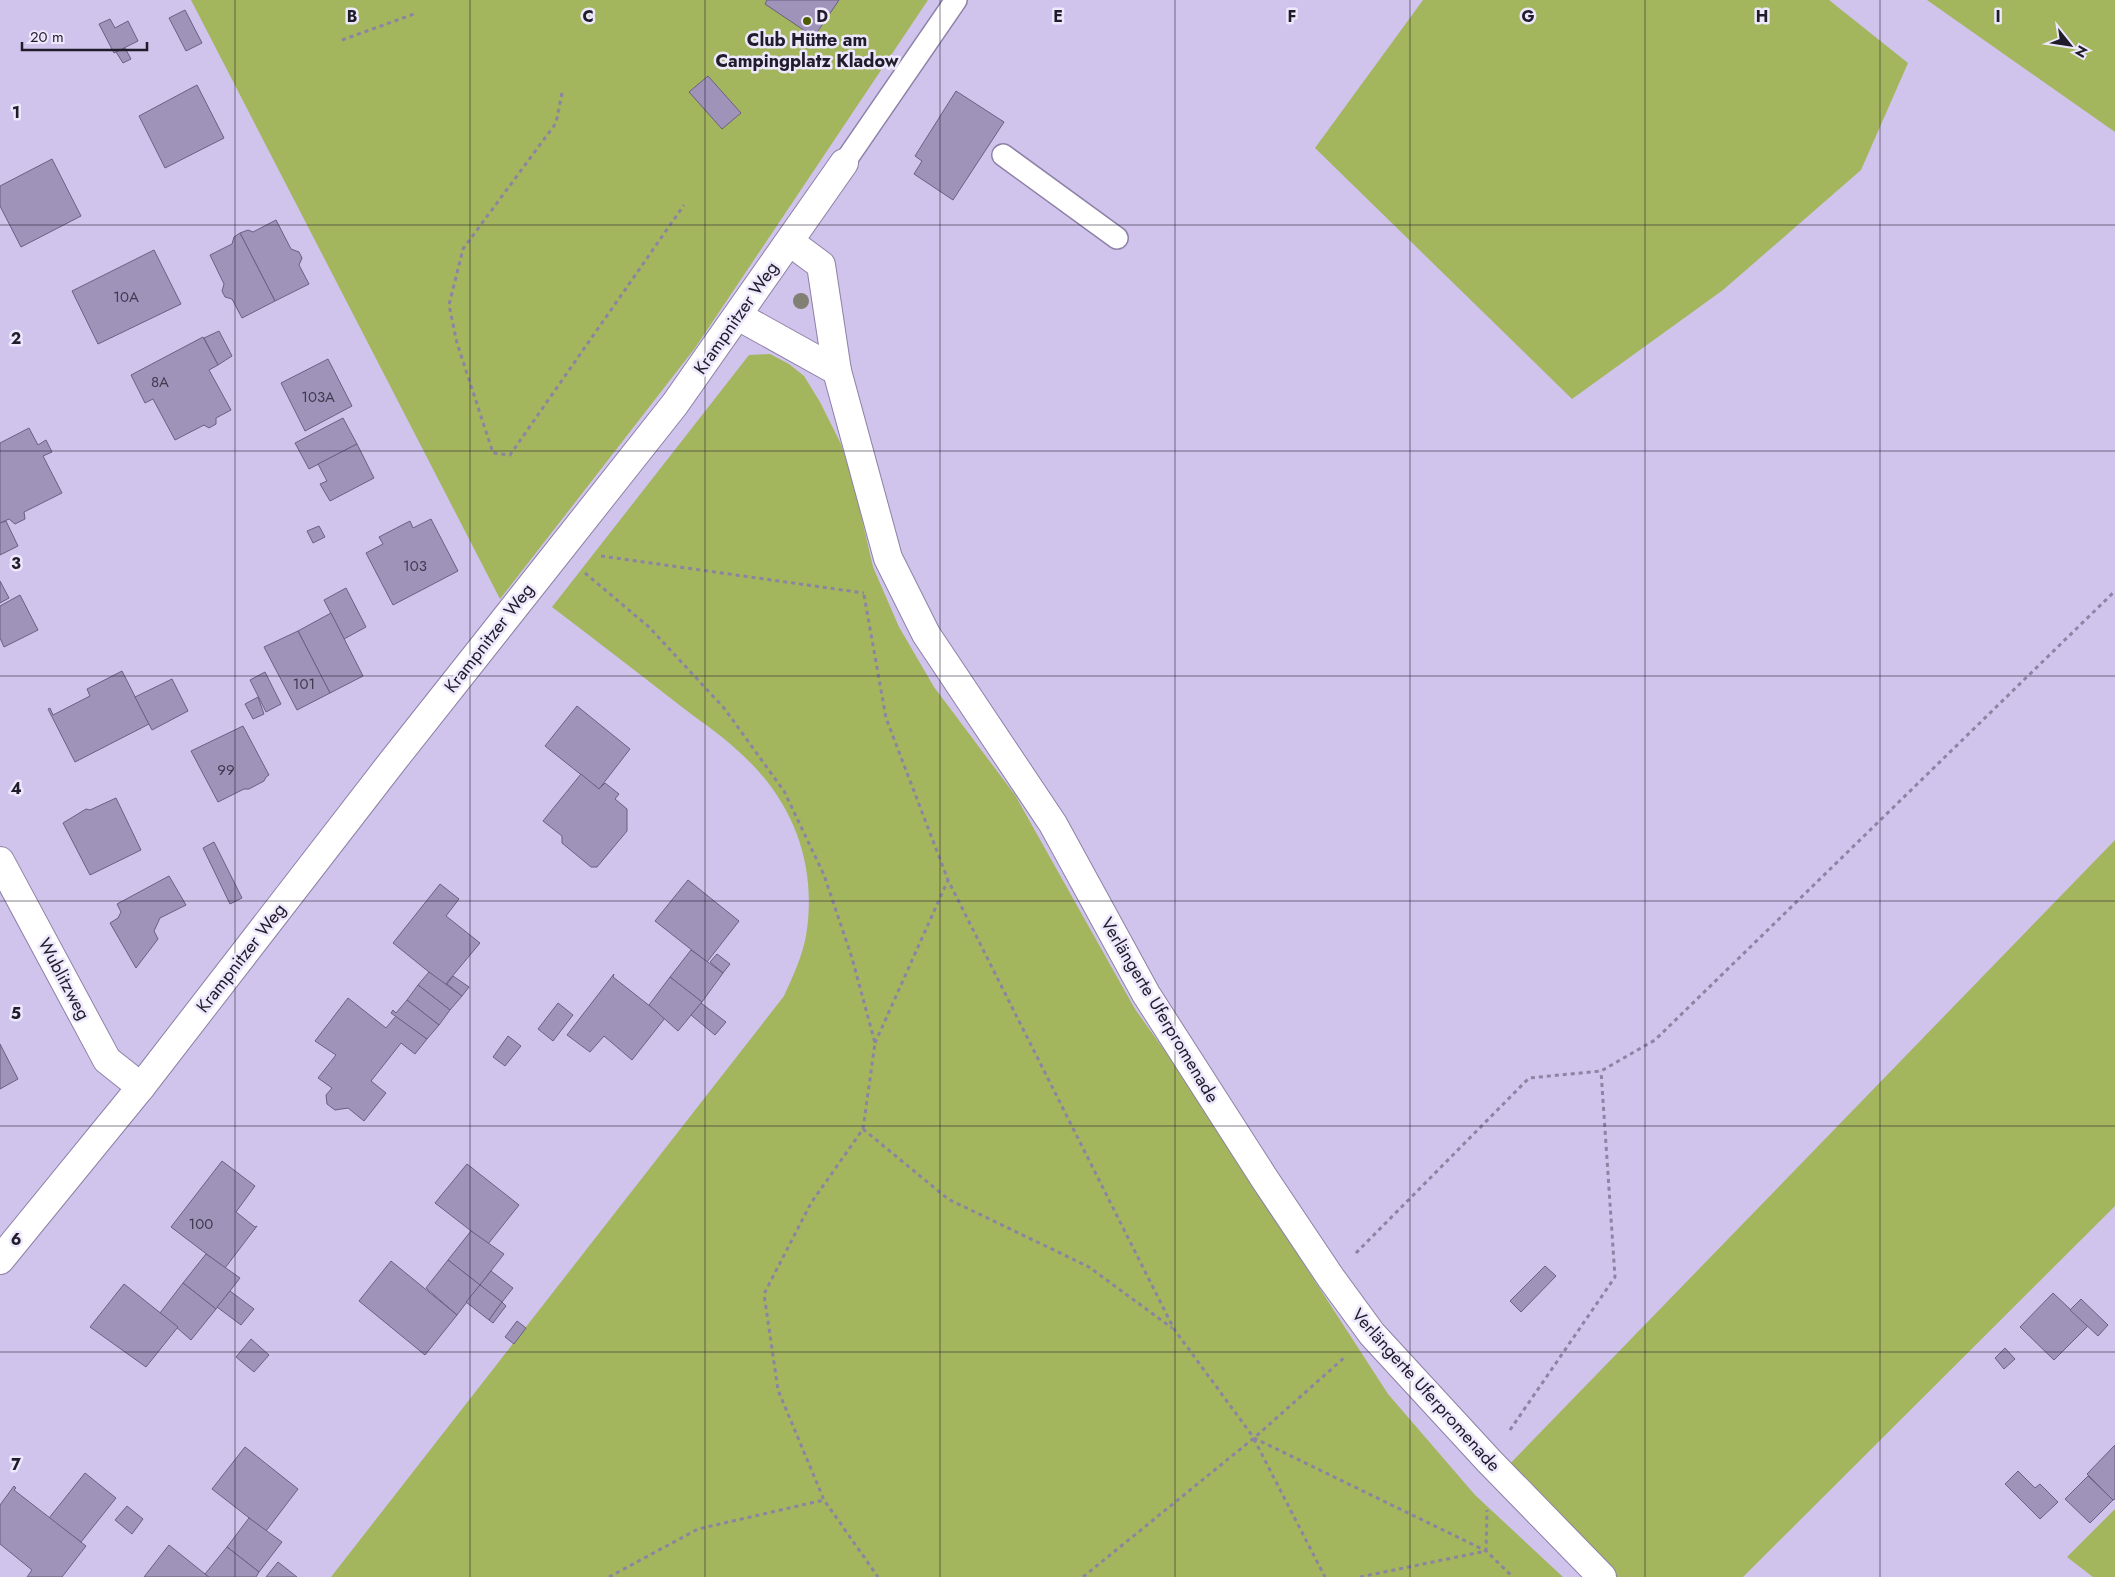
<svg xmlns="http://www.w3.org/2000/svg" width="2115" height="1577" font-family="Jost,sans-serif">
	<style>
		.green { fill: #a3b65d }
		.building { fill: #9f93ba; stroke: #6b5f83 }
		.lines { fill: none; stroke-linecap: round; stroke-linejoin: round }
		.service-casing { stroke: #8e81a7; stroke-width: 24 }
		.minor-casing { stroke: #8e81a7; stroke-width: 30 }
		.path { stroke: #8d83a2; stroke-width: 3; stroke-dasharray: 4 4; stroke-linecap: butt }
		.service { stroke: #fff; stroke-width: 21 }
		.minor { stroke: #fff; stroke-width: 28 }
		.tree { fill: #808075 }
		.grid { fill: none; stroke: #211c2b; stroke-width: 1; stroke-opacity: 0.55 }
		.poi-dot { fill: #4f5d00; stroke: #eee8fd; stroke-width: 2 }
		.labels { text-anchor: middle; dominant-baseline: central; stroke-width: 5; stroke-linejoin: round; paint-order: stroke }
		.number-label { font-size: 15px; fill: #403a4f }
		.poi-label { font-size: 18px; font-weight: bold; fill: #211c2b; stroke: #eee8fd }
		.street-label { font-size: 18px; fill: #211c2b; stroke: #eee8fd }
		.grid-label { font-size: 16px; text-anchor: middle; font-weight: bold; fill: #211c2b; stroke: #eee8fd; stroke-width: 5; stroke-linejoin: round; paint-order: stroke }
	</style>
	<rect width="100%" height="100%" fill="#d0c3ec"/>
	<!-- green -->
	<g class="green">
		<polygon points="191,0 928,0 695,348 500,599"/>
		<polygon points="1423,0 1829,0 1908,63 1861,170 1723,290 1572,399 1315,148"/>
		<polygon points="1927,0 2115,0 2115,132"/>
		<path d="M770,354L789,364L804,376L820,402L841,444L854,485L873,567L899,627L934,687L1015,795L1135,1009L1177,1068L1388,1394L1475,1495L1563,1577H331L784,996C793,976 802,957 806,936C818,863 792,798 737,750C719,733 697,719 678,704C636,671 594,639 552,607L749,355Z"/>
		<polygon points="2115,840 2115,1206 1743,1577 1616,1577 1503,1471"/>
		<polygon points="2115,1509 2115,1577 2093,1577 2067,1557"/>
	</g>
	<!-- building -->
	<g class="building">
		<polygon points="767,0 839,0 814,37 765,4"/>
		<polygon points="185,10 202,43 186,51 169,18"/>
		<polygon points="110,19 115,28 128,21 138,41 114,53 99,24"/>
		<polygon points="125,48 131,59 123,63 116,52"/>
		<polygon points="708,76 741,113 722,129 689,92"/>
		<polygon points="197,85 224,138 165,168 139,116"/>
		<polygon points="956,91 1004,122 953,200 914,174 922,161 915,156"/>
		<polygon points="52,159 81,216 21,247 0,206 0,186"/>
		<polygon points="276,220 291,249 299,252 302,258 299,265 309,284 275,301 240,233 248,230 253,232"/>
		<polygon points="240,233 275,301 242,318 232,299 225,297 222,291 224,284 210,255 232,244 234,237"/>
		<polygon points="154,250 181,304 98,344 72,291"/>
		<polygon points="219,331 232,356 218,365 204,338"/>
		<polygon points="203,337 218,365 209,370 231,410 216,418 216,424 209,428 204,425 175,440 153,399 145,403 131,375"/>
		<polygon points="328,359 352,406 305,431 281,383"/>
		<polygon points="343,418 357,444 309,469 295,443"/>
		<polygon points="29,428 38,445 46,440 52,452 43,456 62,493 24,512 25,519 15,524 9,519 0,523 0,443"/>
		<polygon points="357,444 374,478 330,501 320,484 327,481 318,464"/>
		<polygon points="431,519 458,571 393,605 366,553 383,544 379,537 410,521 413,528"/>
		<polygon points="6,521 18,546 0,555 0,523"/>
		<polygon points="319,526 325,537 313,543 307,531"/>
		<polygon points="0,581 9,598 0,603"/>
		<polygon points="346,588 366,627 344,639 324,600"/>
		<polygon points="20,595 38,630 4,647 0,638 0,606"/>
		<polygon points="331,613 363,676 330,693 298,631"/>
		<polygon points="298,631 330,693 297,710 264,647"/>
		<polygon points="122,671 149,724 75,762 48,709 50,708 53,715 90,696 87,689"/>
		<polygon points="265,672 281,704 266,712 250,680"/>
		<polygon points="172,679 188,711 152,730 135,697"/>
		<polygon points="258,697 264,714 253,719 245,704"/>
		<polygon points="577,706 630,749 599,789 545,746"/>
		<polygon points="243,726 269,775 266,777 264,781 249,789 244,789 218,802 191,751"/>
		<polygon points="581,774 599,789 605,783 619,794 615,799 627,809 627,831 597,867 591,867 562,843 562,836 543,821"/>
		<polygon points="116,798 141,850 90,875 63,823 86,809 90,810"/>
		<polygon points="214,842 242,898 230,904 203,848"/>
		<polygon points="169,876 186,905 160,918 154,931 158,939 136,968 110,923 118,918 121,912 117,904"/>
		<polygon points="688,880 739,921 707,962 655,921"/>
		<polygon points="440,884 459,899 446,916 480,943 445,985 393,943"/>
		<polygon points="691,950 723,973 702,1002 670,977"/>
		<polygon points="717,954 730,964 723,973 710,962"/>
		<polygon points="429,972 462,996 450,1010 418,985"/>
		<polygon points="614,974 613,977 665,1018 632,1060 604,1036 590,1052 567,1035"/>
		<polygon points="453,976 469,987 462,996 447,984"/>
		<polygon points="670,977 702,1002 678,1031 649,1005"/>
		<polygon points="418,985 450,1010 439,1025 407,1000"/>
		<polygon points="348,998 386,1028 396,1016 427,1039 415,1054 401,1043 371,1081 386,1093 364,1121 348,1108 335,1110 327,1104 326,1095 332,1088 318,1078 336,1055 315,1041"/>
		<polygon points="407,1000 439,1025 427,1039 391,1013 393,1010 396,1013"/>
		<polygon points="558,1003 573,1015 553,1041 538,1029"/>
		<polygon points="701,1003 726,1022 715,1035 691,1015"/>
		<polygon points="508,1036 521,1046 505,1066 493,1057"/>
		<polygon points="0,1044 18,1079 0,1089"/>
		<polygon points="222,1161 255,1186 236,1212 255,1227 257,1226 225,1268 171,1227"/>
		<polygon points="467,1164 519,1205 488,1244 435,1203"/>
		<polygon points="471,1231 504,1254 480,1285 448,1260"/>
		<polygon points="206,1254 240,1278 216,1309 183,1283"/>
		<polygon points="448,1260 480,1285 457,1315 426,1288"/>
		<polygon points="391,1261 457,1315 425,1355 359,1301"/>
		<polygon points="1545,1266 1556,1276 1521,1312 1510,1301"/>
		<polygon points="491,1271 513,1288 502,1302 480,1285"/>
		<polygon points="183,1283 216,1309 191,1340 160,1313"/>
		<polygon points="124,1284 178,1327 146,1367 90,1327"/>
		<polygon points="480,1285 502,1302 489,1320 466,1302"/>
		<polygon points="230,1291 254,1309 241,1325 217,1307"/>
		<polygon points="2053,1293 2088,1326 2054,1360 2020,1327"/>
		<polygon points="2081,1299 2108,1325 2098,1336 2070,1310"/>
		<polygon points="502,1302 506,1306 493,1323 489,1320"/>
		<polygon points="517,1321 526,1328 514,1344 505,1337"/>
		<polygon points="251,1339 269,1355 254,1372 236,1357"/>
		<polygon points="2005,1348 2015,1359 2004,1369 1995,1358"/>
		<polygon points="2115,1445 2115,1499 2113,1500 2087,1474"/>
		<polygon points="245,1447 298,1489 266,1531 212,1489"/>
		<polygon points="2018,1471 2035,1488 2040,1484 2058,1502 2040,1519 2005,1484"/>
		<polygon points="85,1473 116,1498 81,1542 49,1518"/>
		<polygon points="2088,1476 2113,1500 2090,1523 2065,1499"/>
		<polygon points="14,1486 16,1488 14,1490 86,1546 62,1577 27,1577 32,1570 0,1544 0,1505"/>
		<polygon points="127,1506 143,1519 132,1534 115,1520"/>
		<polygon points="249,1518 282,1542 259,1572 227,1547"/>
		<polygon points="169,1545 205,1574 209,1577 144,1577"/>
		<polygon points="227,1547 259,1572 256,1577 209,1577 205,1574"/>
		<polygon points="278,1562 297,1577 266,1577"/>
	</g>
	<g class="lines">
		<defs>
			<g id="service">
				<polyline points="1003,155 1117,238"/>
				<polyline points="844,163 956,0"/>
			</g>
			<g id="minor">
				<polyline points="790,242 821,265 837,371 888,558 926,634 1053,824 1146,994 1264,1178 1331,1278 1372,1334 1489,1461 1602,1577"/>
				<polyline points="738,316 837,371"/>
				<polyline points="0,861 107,1060 141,1087"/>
				<polyline points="0,1260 141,1087 392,762 675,404 844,163"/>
			</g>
		</defs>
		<!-- service casing -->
		<use href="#service" class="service-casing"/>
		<!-- minor casing -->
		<use href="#minor" class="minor-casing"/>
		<!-- path -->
		<g class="path">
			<polyline points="342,40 414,14"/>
			<polyline points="562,93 556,123 463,249 449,305 457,343 493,453 510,455 684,205"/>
			<polyline points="601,556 864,593"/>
			<polyline points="585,573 649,627 724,708 784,791 824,875 852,958 875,1043 863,1129 811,1203 764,1294 778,1390 824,1500 878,1577"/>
			<polyline points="864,595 886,718 948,880 1174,1329 1254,1438 1486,1551 1513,1577"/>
			<polyline points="875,1043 948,880"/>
			<polyline points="863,1129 948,1199 1089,1267 1172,1328"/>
			<polyline points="1356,1253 1529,1078 1601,1071 1655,1040 2115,591"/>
			<polyline points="1510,1430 1615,1277 1601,1071"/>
			<polyline points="1254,1439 1325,1577"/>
			<polyline points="609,1577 698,1529 824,1500"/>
			<polyline points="1083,1577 1254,1438 1345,1357"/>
			<polyline points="1360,1577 1486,1551 1487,1510"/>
		</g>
		<!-- service -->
		<use href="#service" class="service"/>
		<!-- minor -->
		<use href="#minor" class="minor"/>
	</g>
	<!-- trees -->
	<circle class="tree" cx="801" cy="301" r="8"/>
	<!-- grid -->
	<path class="grid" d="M235,0V1577M470,0V1577M705,0V1577M940,0V1577M1175,0V1577M1410,0V1577M1645,0V1577M1880,0V1577M0,225H2115M0,451H2115M0,676H2115M0,901H2115M0,1126H2115M0,1352H2115"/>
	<!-- markers -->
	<circle class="poi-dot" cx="807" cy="21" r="5"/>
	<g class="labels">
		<!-- number labels -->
		<g class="number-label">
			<text x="126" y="297">10A</text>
			<text x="160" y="382">8A</text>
			<text x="318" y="397">103A</text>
			<text x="415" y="566">103</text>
			<text x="304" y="684">101</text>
			<text x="226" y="770">99</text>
			<text x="201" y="1224">100</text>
		</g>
		<!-- poi labels -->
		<g class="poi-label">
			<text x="807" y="40">Club Hütte am<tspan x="807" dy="21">Campingplatz Kladow</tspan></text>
		</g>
		<!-- street labels -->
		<g class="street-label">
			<text transform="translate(736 318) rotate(-55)">Krampnitzer Weg</text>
			<text transform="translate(489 638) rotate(-52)">Krampnitzer Weg</text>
			<text transform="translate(241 958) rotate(-52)">Krampnitzer Weg</text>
			<text transform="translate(64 979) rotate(62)">Wublitzweg</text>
			<text transform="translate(1160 1010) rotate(59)">Verlängerte Uferpromenade</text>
			<text transform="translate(1426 1390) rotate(48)">Verlängerte Uferpromenade</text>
		</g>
	</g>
	<g class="grid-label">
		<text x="352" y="22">B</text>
		<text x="588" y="22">C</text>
		<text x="822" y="22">D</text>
		<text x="1058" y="22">E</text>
		<text x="1292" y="22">F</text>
		<text x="1528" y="22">G</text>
		<text x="1762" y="22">H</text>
		<text x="1998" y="22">I</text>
		<text x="16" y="118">1</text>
		<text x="16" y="344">2</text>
		<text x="16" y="569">3</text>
		<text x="16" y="794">4</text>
		<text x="16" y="1019">5</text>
		<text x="16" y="1245">6</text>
		<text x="16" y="1470">7</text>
	</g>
	<!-- north arrow -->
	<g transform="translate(2070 45) rotate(120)" stroke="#eee8fd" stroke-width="4" paint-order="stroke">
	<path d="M0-4L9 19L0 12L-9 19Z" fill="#211c2b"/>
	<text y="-8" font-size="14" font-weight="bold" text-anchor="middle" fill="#211c2b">N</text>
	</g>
	<!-- scale -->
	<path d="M22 42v8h125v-8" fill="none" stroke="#211c2b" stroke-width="2.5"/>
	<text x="30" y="42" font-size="15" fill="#211c2b" stroke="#eee8fd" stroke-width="4" paint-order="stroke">20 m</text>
</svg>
